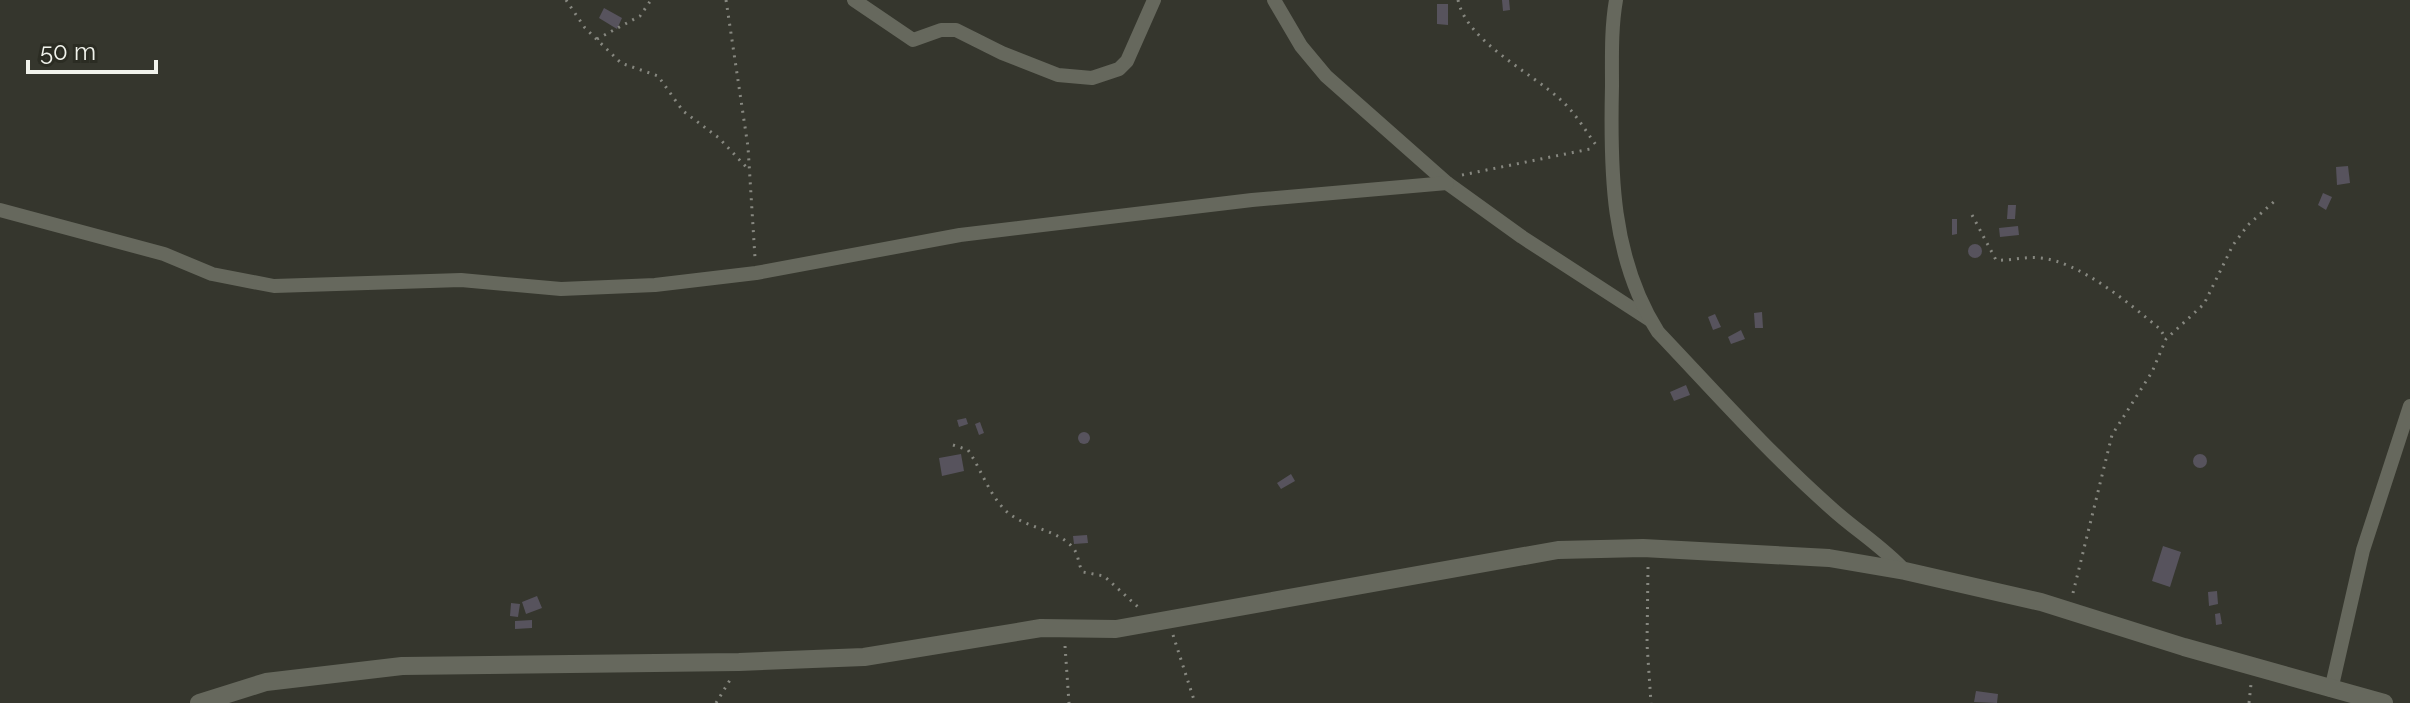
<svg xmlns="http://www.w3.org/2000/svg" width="2410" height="703" font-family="Raleway,sans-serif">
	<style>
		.building { fill: #57535d }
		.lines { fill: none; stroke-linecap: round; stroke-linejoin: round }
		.path { stroke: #878880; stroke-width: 3; stroke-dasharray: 2 6; stroke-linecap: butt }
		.minor { stroke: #66685d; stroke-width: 14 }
		.tertiary { stroke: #66685d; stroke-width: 18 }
	</style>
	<rect width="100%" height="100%" fill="#35362d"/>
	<!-- building -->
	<g class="building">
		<polygon points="1502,0 1509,0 1510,10 1503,11"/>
		<polygon points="1437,4 1448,4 1448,25 1437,24"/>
		<polygon points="604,8 622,18 617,29 599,18"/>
		<polygon points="2348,166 2350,183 2337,185 2336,167"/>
		<polygon points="2323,193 2332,197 2326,210 2318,205"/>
		<polygon points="2008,205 2016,205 2015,219 2007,219"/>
		<polygon points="1952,219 1957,219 1957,234 1952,235"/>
		<polygon points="2018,226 2019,235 2000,237 1999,228"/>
		<circle cx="1975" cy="251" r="7"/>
		<polygon points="1762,312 1763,328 1755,328 1754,313"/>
		<polygon points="1715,314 1721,327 1713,330 1708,317"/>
		<polygon points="1741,330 1745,339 1731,344 1728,337"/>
		<polygon points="1686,385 1690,395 1674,401 1670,392"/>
		<polygon points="966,418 968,424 959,427 957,420"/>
		<polygon points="980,422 984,433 979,435 975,424"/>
		<circle cx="1084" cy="438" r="6"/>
		<circle cx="2200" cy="461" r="7"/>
		<polygon points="961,454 964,471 942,476 939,458"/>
		<polygon points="1291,474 1295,481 1281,489 1277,483"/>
		<polygon points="1087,535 1088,543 1074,544 1073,536"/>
		<polygon points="2163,546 2181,552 2170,587 2152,581"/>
		<polygon points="2217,591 2218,604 2209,606 2208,592"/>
		<polygon points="537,596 542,608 526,614 522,602"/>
		<polygon points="511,603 520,604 518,617 510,616"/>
		<polygon points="2220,613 2222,624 2216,625 2215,614"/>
		<polygon points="532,620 532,628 515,629 515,621"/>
		<polygon points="1976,691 1998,694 1997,703 1974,702"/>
	</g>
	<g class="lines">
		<!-- path -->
		<g class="path">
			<polyline points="566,0 585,28 621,63 658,76 683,111 719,138 749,170"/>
			<polyline points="726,0 748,147 755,258"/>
			<path d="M1458,0C1467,42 1531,72 1562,101C1576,114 1585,130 1596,145"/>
			<polyline points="597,39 640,16 651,0"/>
			<polyline points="1462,175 1595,148"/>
			<path d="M1972,215L1996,260C2011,261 2025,256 2040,258C2079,261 2130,304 2160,329L2166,339"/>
			<path d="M953,445L968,450C981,469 988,492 1004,509C1023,529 1058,528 1074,549C1079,556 1078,565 1083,572L1104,576L1138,607"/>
			<polyline points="1648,567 1647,644 1651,703"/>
			<polyline points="2073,593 2112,435 2152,372 2166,339 2204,304 2233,245 2248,225 2278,198"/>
			<polyline points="1173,635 1195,703"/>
			<polyline points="1065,646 1069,703"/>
			<polyline points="716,703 730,680"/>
			<polyline points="2249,703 2251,684"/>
		</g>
		<!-- minor -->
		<g class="minor">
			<polyline points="854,0 913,40 941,30 956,30 1002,53 1058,75 1092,78 1119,69 1127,61 1154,0"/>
			<polyline points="1274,0 1301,46 1326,76 1447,183 1522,237 1650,320"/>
			<path d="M1616,0C1611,28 1612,58 1612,86C1610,171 1611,258 1658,332C1714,391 1769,453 1830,507C1855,530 1882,546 1905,571"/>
			<polyline points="0,210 164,254 212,274 274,286 461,280 561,289 655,285 756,273 960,235 1252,200 1447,183"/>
			<polyline points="2331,690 2363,550 2410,406"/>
		</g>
		<!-- tertiary -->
		<polyline class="tertiary" points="199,703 266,682 402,666 739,662 864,657 1041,628 1116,629 1558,550 1643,548 1829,558 1905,571 2041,602 2184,647 2384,703"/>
	</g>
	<!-- scale -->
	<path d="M28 60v12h128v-12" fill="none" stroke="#f1f3ec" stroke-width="4"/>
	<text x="40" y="60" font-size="24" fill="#f1f3ec" stroke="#2b2c23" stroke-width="6" paint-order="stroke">50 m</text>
</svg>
